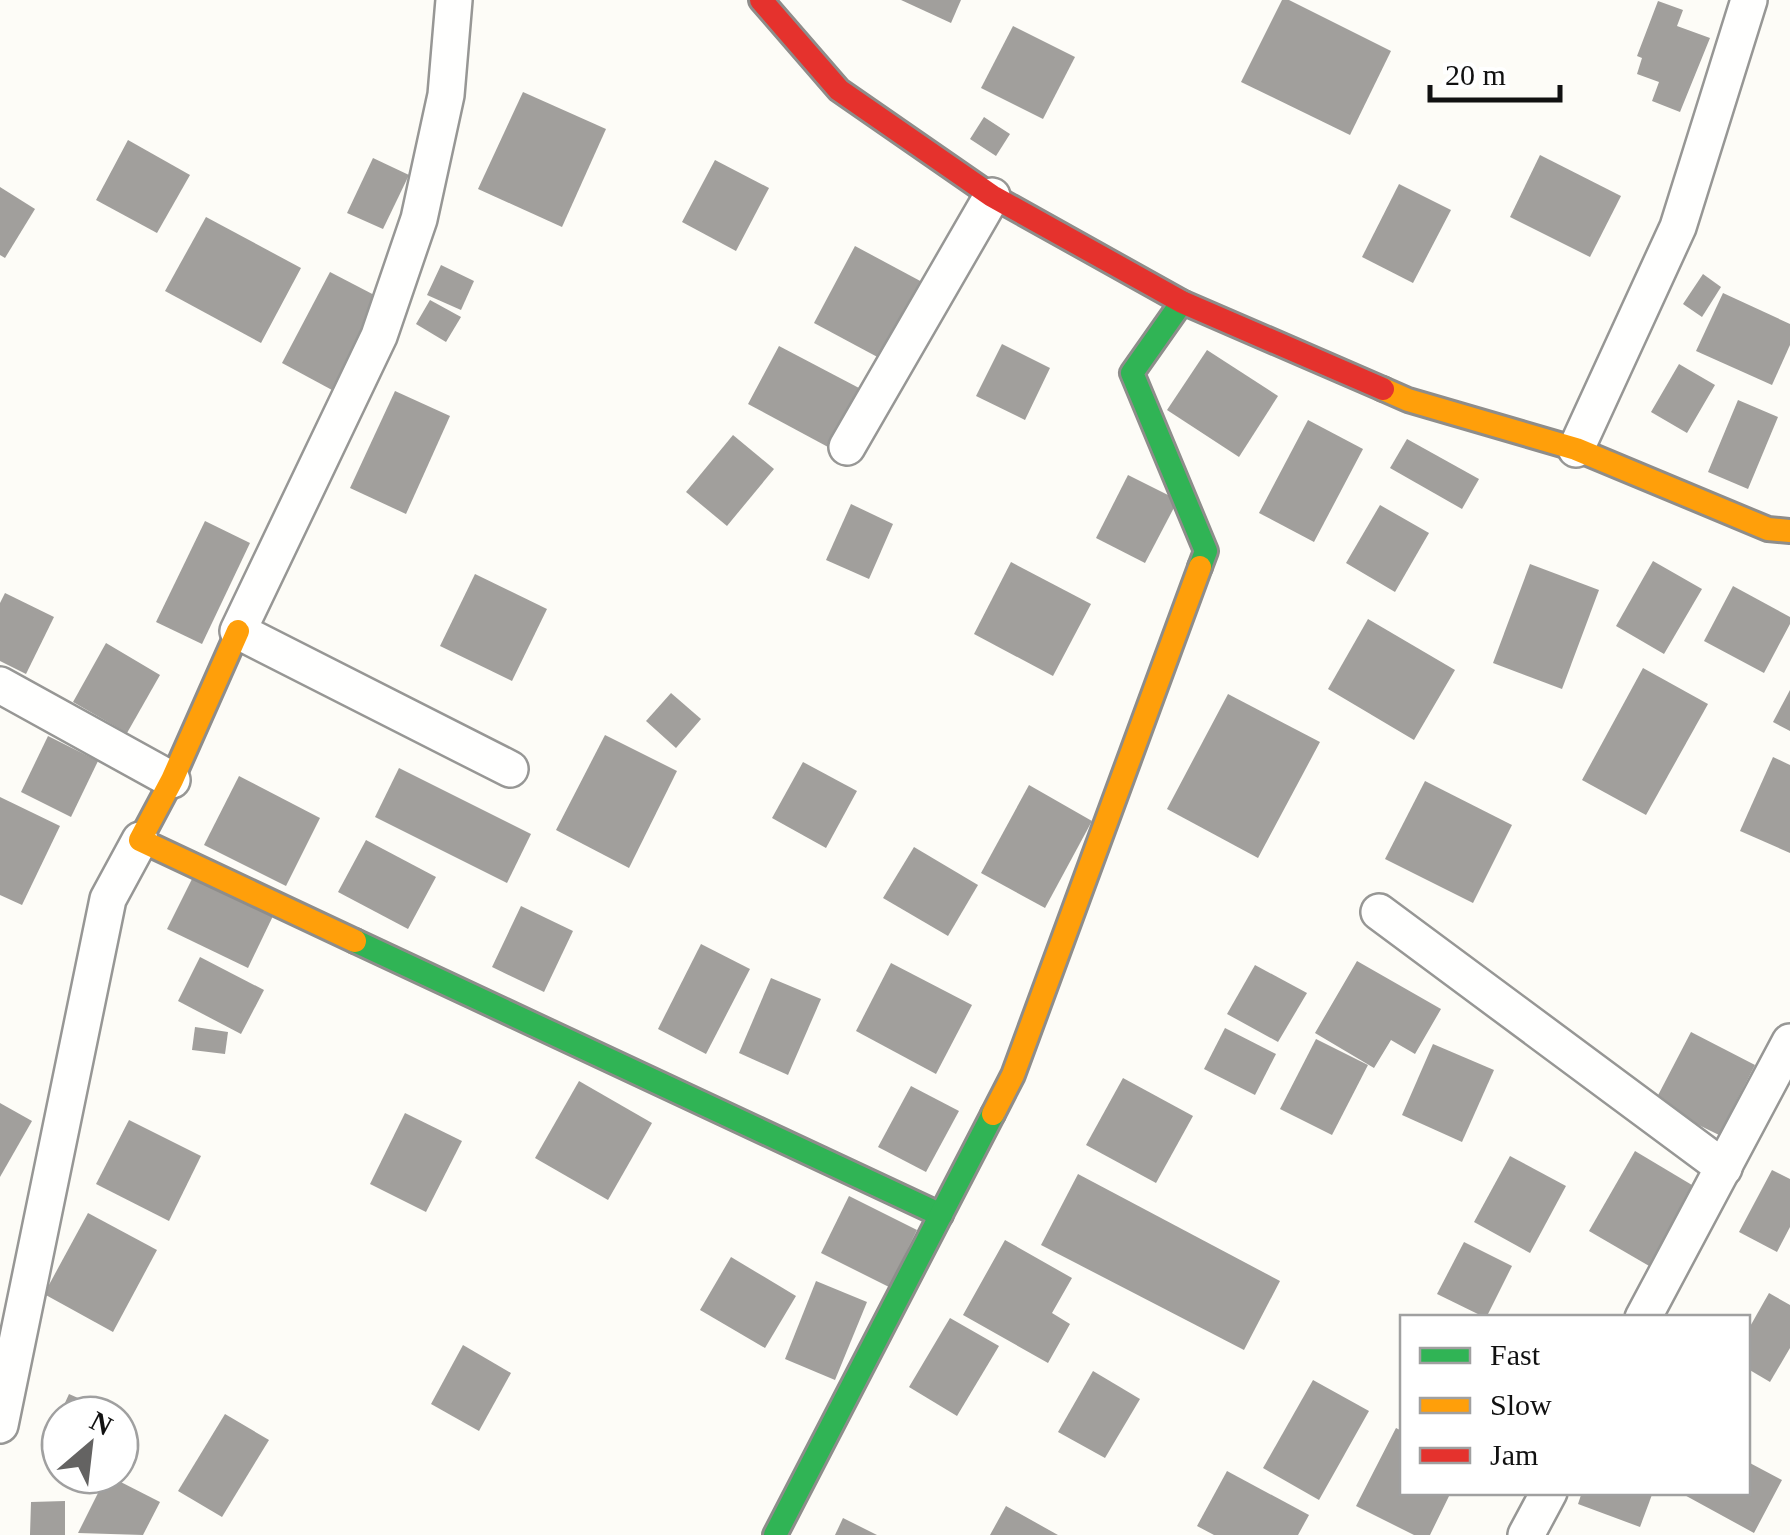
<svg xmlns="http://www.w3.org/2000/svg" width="1790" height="1535" font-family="'Times New Roman',serif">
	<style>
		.building { fill: #a19f9c }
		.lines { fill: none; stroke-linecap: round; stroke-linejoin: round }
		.street-casing { stroke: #979795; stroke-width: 40 }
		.fast-casing { stroke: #8e8d8b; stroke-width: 28 }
		.slow-casing { stroke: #8e8d8b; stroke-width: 28 }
		.jam-casing { stroke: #8e8d8b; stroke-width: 28 }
		.street { stroke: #fffffe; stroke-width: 35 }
		.fast { stroke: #30b455; stroke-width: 22 }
		.slow { stroke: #ff9f0a; stroke-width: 22 }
		.jam { stroke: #e5322d; stroke-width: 22 }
	</style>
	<rect width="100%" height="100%" fill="#fdfcf7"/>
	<!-- building -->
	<g class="building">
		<polygon points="901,0 961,0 951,23"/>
		<polygon points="1282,0 1289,0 1391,51 1350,135 1241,82"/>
		<polygon points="1658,1 1683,10 1677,26 1710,38 1680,112 1652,101 1659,82 1637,74 1642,58 1637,56"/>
		<polygon points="1013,26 1075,57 1043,119 981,88"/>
		<polygon points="523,92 606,129 562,227 478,189"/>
		<polygon points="984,117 1010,134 996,156 970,139"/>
		<polygon points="128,140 190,175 157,233 96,200"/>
		<polygon points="1540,155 1621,196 1590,257 1510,217"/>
		<polygon points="373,158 409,175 383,229 347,213"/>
		<polygon points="715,160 769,188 736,251 682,222"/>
		<polygon points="1399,184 1451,210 1413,283 1362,257"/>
		<polygon points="0,187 35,209 5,258 0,255"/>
		<polygon points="206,217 301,268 261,343 165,291"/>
		<polygon points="855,246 924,283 883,360 814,323"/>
		<polygon points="441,265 474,281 461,310 427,295"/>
		<polygon points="330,272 380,298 332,390 282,363"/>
		<polygon points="1703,274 1721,287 1702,317 1683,304"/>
		<polygon points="1723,293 1790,324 1790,345 1772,385 1696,351"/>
		<polygon points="430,300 461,317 446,342 416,324"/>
		<polygon points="1002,344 1050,368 1025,420 976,396"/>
		<polygon points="779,346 859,388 828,447 748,404"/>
		<polygon points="1207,350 1278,396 1239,457 1167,410"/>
		<polygon points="1679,364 1715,385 1687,433 1651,412"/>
		<polygon points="395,391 450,416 406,514 350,488"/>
		<polygon points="1738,400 1778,417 1748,489 1708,472"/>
		<polygon points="1308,420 1363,449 1314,542 1259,513"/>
		<polygon points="733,435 774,469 727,526 686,492"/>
		<polygon points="1407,439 1479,479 1462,509 1390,468"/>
		<polygon points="1128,475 1178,500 1145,563 1096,538"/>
		<polygon points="851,504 893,524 869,579 826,560"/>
		<polygon points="1380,505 1429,533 1395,592 1346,563"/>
		<polygon points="205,521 250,543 202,644 156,622"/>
		<polygon points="1653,561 1702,589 1664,654 1616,626"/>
		<polygon points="1011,562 1091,604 1053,676 974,634"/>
		<polygon points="1530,564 1599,590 1562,689 1493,663"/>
		<polygon points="475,574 547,609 512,681 440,646"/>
		<polygon points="1733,586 1790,617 1790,624 1764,673 1704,641"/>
		<polygon points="5,593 54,617 26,674 0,661 0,603"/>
		<polygon points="1368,619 1455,670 1414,740 1328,689"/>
		<polygon points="106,643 160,675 127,733 73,702"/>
		<polygon points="1643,668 1708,704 1646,815 1582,780"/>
		<polygon points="1790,690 1790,731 1773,722"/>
		<polygon points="671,693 701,719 676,748 646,721"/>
		<polygon points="1228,694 1320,742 1258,858 1167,809"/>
		<polygon points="605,735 677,771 629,868 556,830"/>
		<polygon points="48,736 98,761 71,817 21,792"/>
		<polygon points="1773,757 1790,765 1790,853 1740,831"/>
		<polygon points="803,762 857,791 826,848 772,818"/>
		<polygon points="399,768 531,834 507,883 375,817"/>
		<polygon points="239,776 320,818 286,886 204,845"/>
		<polygon points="1425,781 1512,825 1473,903 1385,859"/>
		<polygon points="1029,785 1092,821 1045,908 981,873"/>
		<polygon points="0,797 60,826 22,905 0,895"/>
		<polygon points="366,840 436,877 408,929 338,892"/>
		<polygon points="914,847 978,885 948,936 883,898"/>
		<polygon points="193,877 273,916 248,968 167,929"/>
		<polygon points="521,906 573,931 544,992 492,967"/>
		<polygon points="701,944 750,969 706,1054 658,1029"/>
		<polygon points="200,957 264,990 241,1034 178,1001"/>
		<polygon points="1357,961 1441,1009 1415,1054 1391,1040 1374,1068 1315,1033"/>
		<polygon points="891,963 972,1005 936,1074 856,1031"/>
		<polygon points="1255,965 1307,993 1278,1042 1227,1014"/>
		<polygon points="771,978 821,999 788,1075 739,1053"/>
		<polygon points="195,1027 228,1032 225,1054 192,1050"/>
		<polygon points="1225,1028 1276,1054 1255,1095 1204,1069"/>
		<polygon points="1691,1032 1755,1065 1719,1135 1654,1103"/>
		<polygon points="1316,1039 1368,1065 1332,1135 1280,1109"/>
		<polygon points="1433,1044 1494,1070 1462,1142 1402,1115"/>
		<polygon points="1123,1078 1193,1116 1156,1183 1086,1145"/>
		<polygon points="579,1081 652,1123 608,1200 535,1158"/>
		<polygon points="911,1086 959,1111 926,1172 878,1147"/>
		<polygon points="0,1103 32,1121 0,1177"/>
		<polygon points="405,1113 462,1141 426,1212 370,1184"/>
		<polygon points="129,1120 201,1156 169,1221 96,1184"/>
		<polygon points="1635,1151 1702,1191 1656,1270 1589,1231"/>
		<polygon points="1510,1156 1566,1186 1530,1253 1474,1222"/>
		<polygon points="1772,1170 1790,1179 1790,1227 1777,1252 1739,1232"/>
		<polygon points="1078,1174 1280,1281 1244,1350 1041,1245"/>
		<polygon points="849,1196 917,1230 889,1287 821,1253"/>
		<polygon points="88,1213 157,1250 113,1332 44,1294"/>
		<polygon points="1005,1240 1072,1278 1052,1313 1070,1324 1048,1363 963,1315"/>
		<polygon points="1464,1242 1512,1266 1486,1318 1437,1294"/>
		<polygon points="731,1257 796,1296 765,1348 700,1310"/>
		<polygon points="816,1281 867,1302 835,1380 785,1359"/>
		<polygon points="1769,1293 1790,1305 1790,1348 1770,1382 1748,1369 1748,1330"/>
		<polygon points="950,1318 999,1346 957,1416 909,1387"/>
		<polygon points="463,1345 511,1373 479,1431 431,1404"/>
		<polygon points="1093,1371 1140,1399 1105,1458 1058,1432"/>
		<polygon points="1313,1380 1369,1411 1319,1500 1263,1468"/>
		<polygon points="69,1394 103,1409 100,1415 60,1415 60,1430 54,1427"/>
		<polygon points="225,1414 269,1440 222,1517 178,1491"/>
		<polygon points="1396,1428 1402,1431 1402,1492 1451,1492 1430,1535 1414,1535 1356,1506"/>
		<polygon points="1748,1462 1782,1480 1754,1533 1679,1492 1748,1492"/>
		<polygon points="1227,1471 1309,1515 1298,1535 1214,1535 1197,1526"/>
		<polygon points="107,1475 160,1502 143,1535 78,1533"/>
		<polygon points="1582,1492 1653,1492 1640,1527 1578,1504"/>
		<polygon points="65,1501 65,1535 30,1535 31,1502"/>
		<polygon points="1006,1506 1058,1535 990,1535"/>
		<polygon points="843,1518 877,1535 835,1535"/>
	</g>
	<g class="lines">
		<defs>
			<g id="street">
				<polyline points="454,0 446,95 419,219 379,336 238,631 510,769"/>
				<polyline points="847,447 992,196"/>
				<polyline points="1576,449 1678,227 1749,0"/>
				<polyline points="0,685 172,780"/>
				<polyline points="1379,912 1724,1168"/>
				<polyline points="1643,1318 1790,1042"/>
				<polyline points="0,1425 108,899 140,840"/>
				<polyline points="1526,1535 1549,1492"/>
			</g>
			<g id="fast">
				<polyline points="1182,302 1132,373 1206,551 1200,567"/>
				<polyline points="355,941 941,1215"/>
				<polyline points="775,1535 993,1114"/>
			</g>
			<g id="slow">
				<polyline points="1383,389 1408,400 1576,449 1768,529 1790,531"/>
				<polyline points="238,631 172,780 140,840 355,941"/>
				<polyline points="993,1114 1013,1075 1200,567"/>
			</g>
			<polyline id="jam" points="761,0 839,90 992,196 1182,302 1383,389"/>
		</defs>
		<!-- street casing -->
		<use href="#street" class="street-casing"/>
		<!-- fast casing -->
		<use href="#fast" class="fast-casing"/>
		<!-- slow casing -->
		<use href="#slow" class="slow-casing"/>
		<!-- jam casing -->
		<use href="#jam" class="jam-casing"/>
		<!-- street -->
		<use href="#street" class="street"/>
		<!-- fast -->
		<use href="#fast" class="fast"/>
		<!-- slow -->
		<use href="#slow" class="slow"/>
		<!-- jam -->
		<use href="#jam" class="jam"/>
	</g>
	<!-- legend -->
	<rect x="1400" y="1315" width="350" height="180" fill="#ffffff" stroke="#a0a0a0" stroke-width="2.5"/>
	<rect x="1420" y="1348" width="50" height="15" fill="#30b455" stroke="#a0a0a0" stroke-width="2.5"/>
	<text x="1490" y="1365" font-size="30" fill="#111111">Fast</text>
	<rect x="1420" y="1398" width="50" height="15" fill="#ff9f0a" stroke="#a0a0a0" stroke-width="2.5"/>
	<text x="1490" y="1415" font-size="30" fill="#111111">Slow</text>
	<rect x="1420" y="1448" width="50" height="15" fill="#e5322d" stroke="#a0a0a0" stroke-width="2.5"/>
	<text x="1490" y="1465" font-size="30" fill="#111111">Jam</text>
	<!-- north arrow -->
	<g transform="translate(90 1445) rotate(28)"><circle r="48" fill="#ffffff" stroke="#a0a0a0" stroke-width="2.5"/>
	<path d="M0-8L18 38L0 25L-18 38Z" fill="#646362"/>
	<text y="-15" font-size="28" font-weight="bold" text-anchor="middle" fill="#111111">N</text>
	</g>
	<!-- scale -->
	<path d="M1430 85v15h130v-15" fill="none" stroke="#111111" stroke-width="5"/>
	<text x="1445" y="85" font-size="30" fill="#111111" stroke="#ffffff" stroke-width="8" paint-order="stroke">20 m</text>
</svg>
